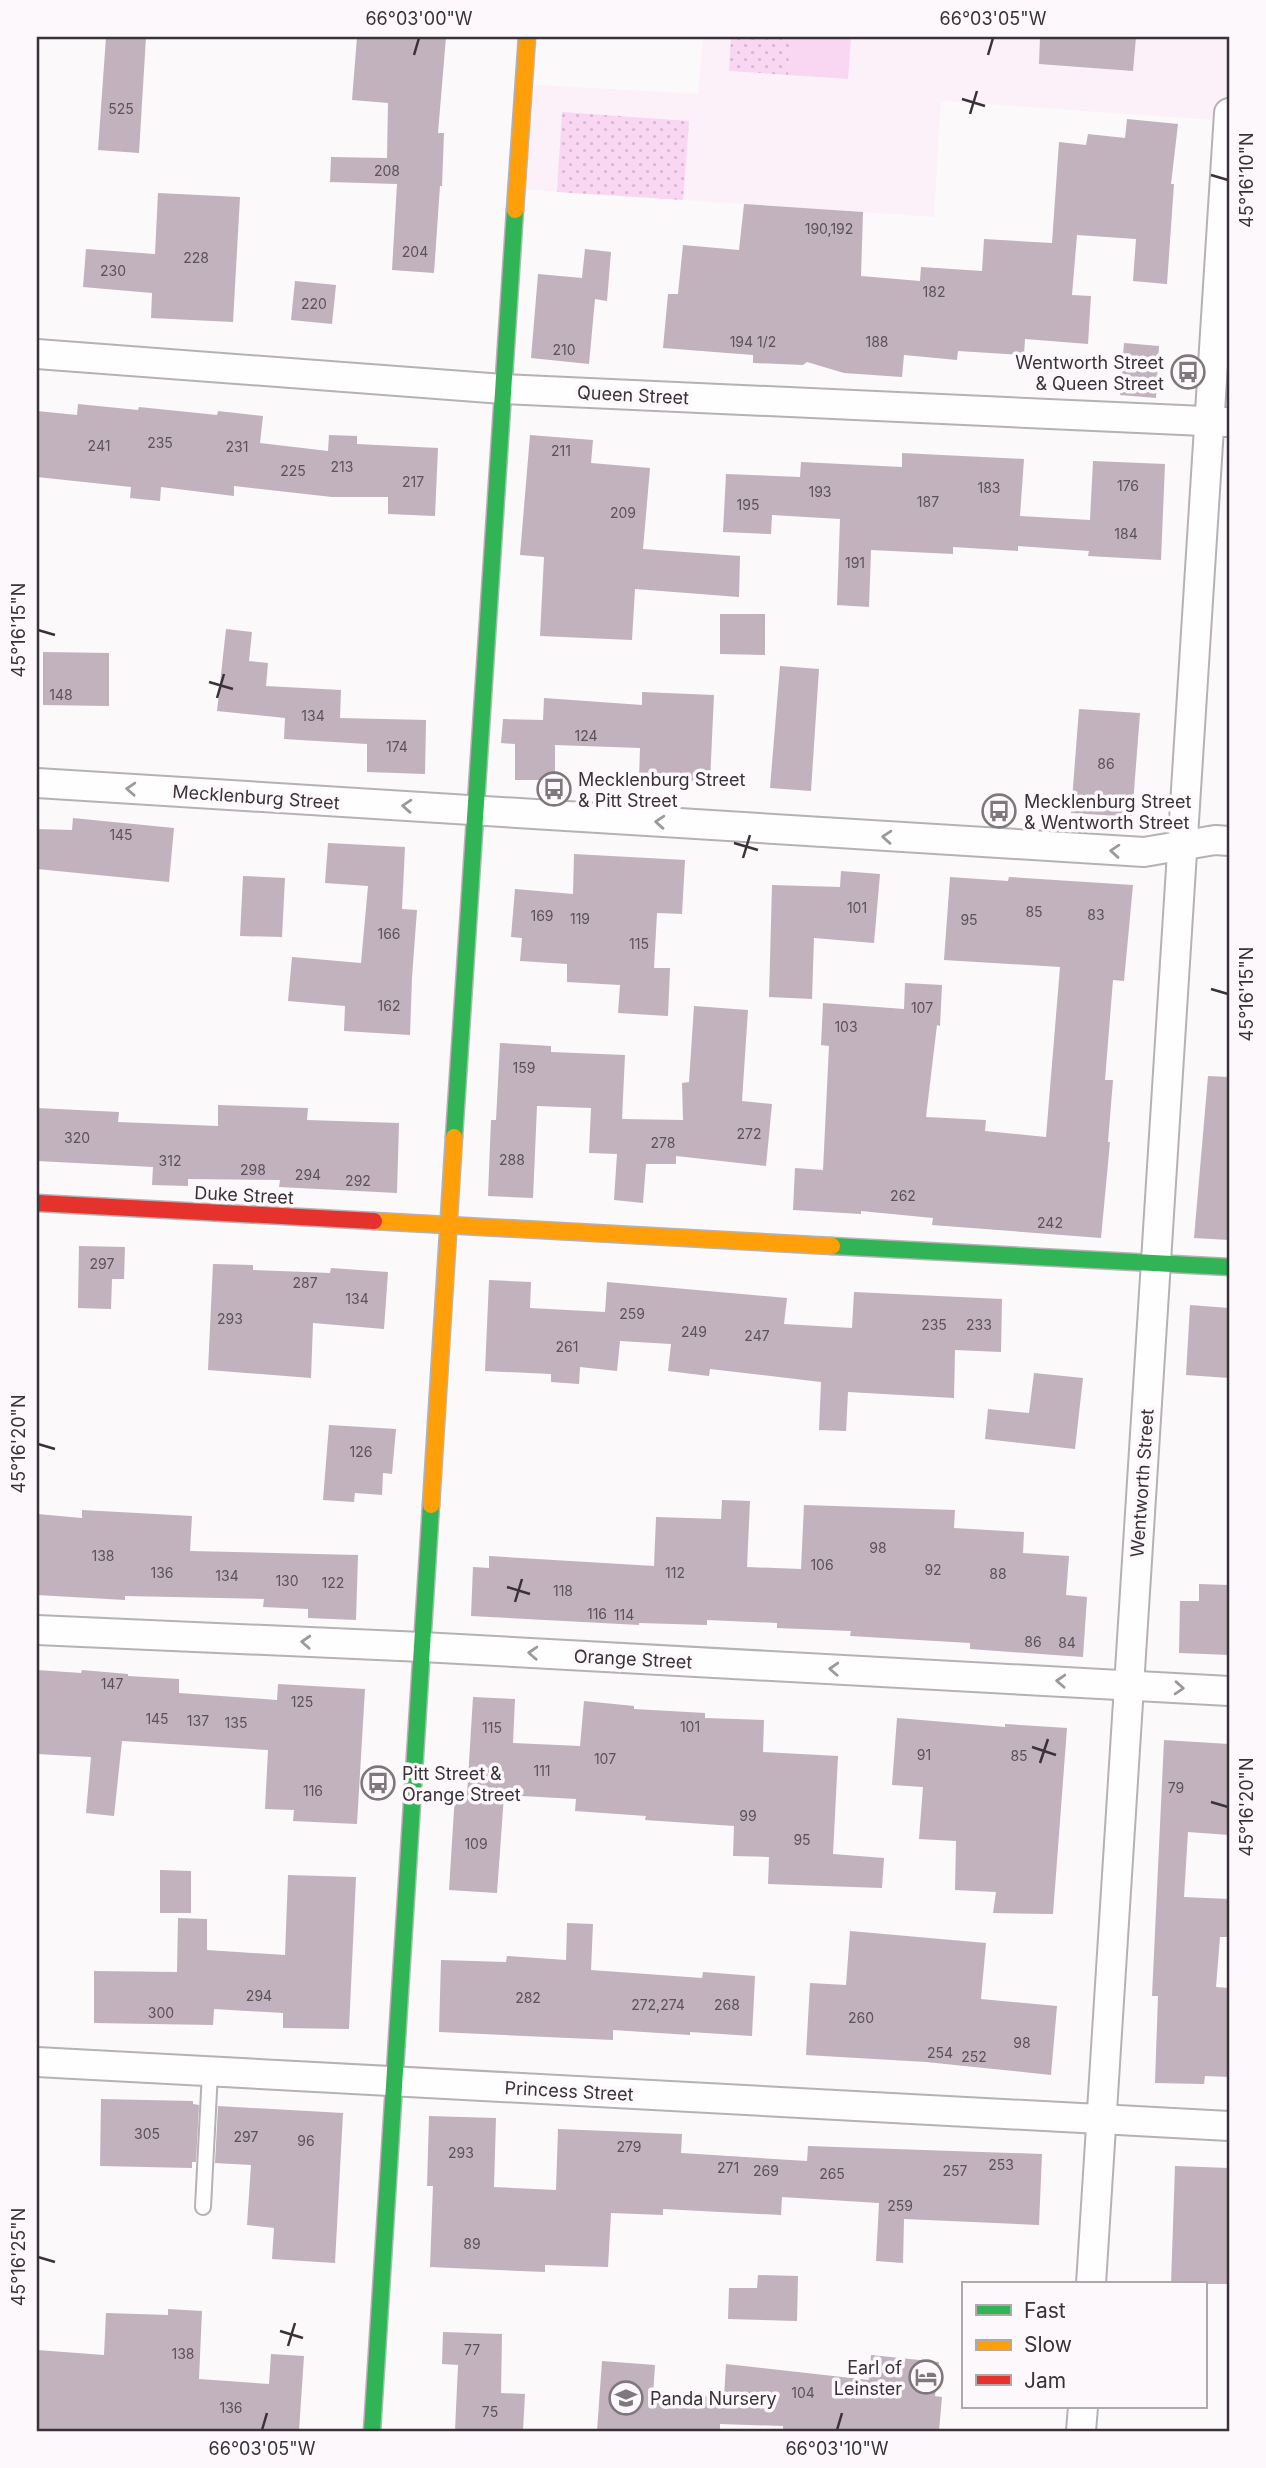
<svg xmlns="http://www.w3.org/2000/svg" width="1266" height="2468" font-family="Inter,sans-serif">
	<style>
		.built { fill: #fcf1f9 }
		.green { fill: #f9d6f1 }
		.park { fill: url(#park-dots) }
		.building { fill: #c1b2be }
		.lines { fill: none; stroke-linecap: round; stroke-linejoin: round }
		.lane-casing { stroke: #b6b1b4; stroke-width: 18 }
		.street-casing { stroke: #b6b1b4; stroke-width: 32 }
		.fast-casing { stroke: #b6b1b4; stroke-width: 19 }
		.slow-casing { stroke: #b6b1b4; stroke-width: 19 }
		.jam-casing { stroke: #b6b1b4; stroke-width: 19 }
		.lane { stroke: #fefefe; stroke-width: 14 }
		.street { stroke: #fefefe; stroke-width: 28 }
		.fast { stroke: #30b455; stroke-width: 16 }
		.slow { stroke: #ff9f0a; stroke-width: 16 }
		.jam { stroke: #e5322d; stroke-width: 16 }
		.oneway { stroke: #9c989b }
		.ticks { fill: none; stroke: #3a3238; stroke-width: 2.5 }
		.labels { text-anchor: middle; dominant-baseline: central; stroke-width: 7; stroke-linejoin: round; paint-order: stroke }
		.number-label { font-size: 14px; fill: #5c525a }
		.poi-label { font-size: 18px; fill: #3a3238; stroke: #fcf8fb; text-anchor: start }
		.street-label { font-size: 18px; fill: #3a3238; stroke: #fcf8fb }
		.neatline { fill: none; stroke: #3a3238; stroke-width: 2.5 }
		.ticks-label { font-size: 18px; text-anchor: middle; fill: #3a3238 }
	</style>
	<defs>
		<pattern id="park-dots" width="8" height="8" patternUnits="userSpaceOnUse" patternTransform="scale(1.75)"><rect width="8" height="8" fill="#f9d6f1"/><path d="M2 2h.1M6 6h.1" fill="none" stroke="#d6b8cf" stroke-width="1.8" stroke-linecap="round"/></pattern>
	</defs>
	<rect width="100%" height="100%" fill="#fbf9fa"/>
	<!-- built -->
	<polygon class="built" points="703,37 1229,37 1229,222 1228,121 941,101 934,217 517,189 524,84 698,94"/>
	<!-- green -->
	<polygon class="green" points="790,37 851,37 848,79 788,75"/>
	<!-- park -->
	<g class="park">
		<polygon points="731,37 790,37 788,75 729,71"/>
		<polygon points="562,112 689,121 683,200 557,192"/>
	</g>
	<!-- building -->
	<g class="building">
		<polygon points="106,37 146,37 139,153 98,150"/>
		<polygon points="357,37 446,37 438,133 444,133 442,186 440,186 434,273 392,270 397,184 330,182 331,157 387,158 388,103 352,100"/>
		<polygon points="1040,37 1136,37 1133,71 1039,64"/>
		<polygon points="1127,119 1178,124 1171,184 1174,184 1167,284 1133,281 1136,239 1077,235 1072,295 1091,296 1088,344 1025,339 1024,355 958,351 957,360 904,355 902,377 844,373 807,362 803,365 753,363 753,355 663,348 668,294 678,294 683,245 739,250 744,204 863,212 861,276 920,281 921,267 982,271 984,239 1052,243 1059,142 1086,145 1088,134 1125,138"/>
		<polygon points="158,193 240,197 233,322 151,318 152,293 83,287 86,249 155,254"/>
		<polygon points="585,249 611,252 607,301 595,299 589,364 531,358 538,274 582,278"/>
		<polygon points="295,281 336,285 332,324 291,320"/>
		<polygon points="1124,343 1159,346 1156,398 1120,395"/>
		<polygon points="78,404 138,410 139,407 217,415 218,411 263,416 260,443 328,451 329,435 357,436 357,444 438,448 435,516 388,514 388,497 332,497 234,486 234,496 161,487 160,501 130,498 131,487 37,477 37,411 77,415"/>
		<polygon points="530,435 593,440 591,463 650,468 643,549 740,556 739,597 635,589 632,640 540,636 544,557 520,555"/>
		<polygon points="902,453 1024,459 1020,516 1090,520 1093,461 1165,464 1161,560 1088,556 1089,551 1018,546 1018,551 953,547 953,554 871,550 869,607 837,605 840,519 772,515 771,534 723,532 726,474 800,477 801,462 902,467"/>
		<polygon points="720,614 765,614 765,655 720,654"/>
		<polygon points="226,629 252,632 249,661 268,663 266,686 341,690 340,718 426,720 425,774 367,772 367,744 284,739 285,718 217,711"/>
		<polygon points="43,652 109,653 109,706 43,705"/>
		<polygon points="780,666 819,669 811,791 770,788"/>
		<polygon points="642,692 714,695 710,782 639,780 640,748 555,745 555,780 515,780 515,744 501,743 503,719 543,720 544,698 642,705"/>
		<polygon points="1079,709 1140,713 1132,817 1071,813"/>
		<polygon points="73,818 174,828 169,882 37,869 37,829 72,830"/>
		<polygon points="328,843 405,847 402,909 417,910 412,977 410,1035 344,1031 345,1006 288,1001 292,957 361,963 368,886 325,883"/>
		<polygon points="574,854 685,860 682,914 657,913 654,968 670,968 668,1016 618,1013 620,985 567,982 567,964 520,961 522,938 511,937 515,889 573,894"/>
		<polygon points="841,871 880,874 874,943 814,938 812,999 769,997 772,885 840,887"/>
		<polygon points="243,876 285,878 282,937 240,936"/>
		<polygon points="950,877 1008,881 1009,877 1133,885 1124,981 1113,980 1105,1080 1113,1080 1108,1142 1110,1142 1101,1238 932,1225 933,1218 861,1211 861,1214 793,1210 795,1168 823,1170 829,1046 821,1045 823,1003 904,1009 905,983 942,985 940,1026 937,1025 926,1117 986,1120 985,1131 1046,1137 1060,967 944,960"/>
		<polygon points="694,1006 748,1010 742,1101 772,1104 766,1166 676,1156 676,1164 646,1164 643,1203 614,1200 617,1154 589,1153 591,1108 537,1106 533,1198 488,1196 491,1120 496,1120 500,1043 551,1046 551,1052 625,1055 622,1119 683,1120 682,1083 689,1082"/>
		<polygon points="1208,1076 1229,1077 1229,1240 1194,1238"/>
		<polygon points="218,1105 308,1108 307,1120 399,1123 397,1193 279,1187 280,1180 188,1179 188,1186 152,1185 153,1167 37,1161 37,1108 119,1112 118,1122 218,1126"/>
		<polygon points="79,1246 125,1247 124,1279 112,1279 111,1309 78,1308"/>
		<polygon points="213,1264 253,1265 253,1270 330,1273 331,1268 388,1272 384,1329 313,1323 311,1378 208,1370"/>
		<polygon points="489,1280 531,1282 530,1308 605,1312 607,1282 787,1298 784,1324 852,1328 854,1292 1002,1299 1001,1352 955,1350 954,1398 848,1392 846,1431 819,1430 821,1382 710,1369 709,1376 668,1371 671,1344 620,1341 617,1371 580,1367 579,1384 551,1382 551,1374 485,1371"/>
		<polygon points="1190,1305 1229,1308 1229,1378 1186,1375"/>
		<polygon points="1034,1373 1083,1378 1075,1449 985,1439 988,1409 1029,1413"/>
		<polygon points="329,1425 396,1429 392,1474 383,1473 382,1495 355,1493 354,1502 323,1500"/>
		<polygon points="722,1500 750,1501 747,1567 801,1569 804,1505 955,1510 954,1528 1024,1532 1023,1553 1069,1556 1066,1595 1087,1597 1083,1657 970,1649 970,1643 850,1636 851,1631 777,1628 777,1623 707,1620 707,1625 639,1623 639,1625 471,1616 473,1567 489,1568 489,1556 654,1566 656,1517 721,1519"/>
		<polygon points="82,1510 192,1516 190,1551 358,1555 356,1620 308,1618 308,1609 263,1607 264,1599 125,1596 125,1600 37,1595 37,1514 82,1518"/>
		<polygon points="1199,1584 1229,1585 1229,1655 1179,1653 1180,1601 1199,1601"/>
		<polygon points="37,1670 81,1673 82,1670 128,1674 128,1676 179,1679 179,1693 277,1700 278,1684 365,1689 357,1824 293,1821 294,1810 265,1809 268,1750 122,1741 114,1816 86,1813 91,1757 37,1754"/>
		<polygon points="473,1697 515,1699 513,1743 580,1746 584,1701 634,1706 634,1709 705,1713 705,1718 764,1720 763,1752 838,1756 833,1854 884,1858 882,1888 768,1884 769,1857 733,1856 734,1826 645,1820 646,1816 575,1811 576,1799 504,1795 497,1893 449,1890 455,1794 467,1795"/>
		<polygon points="897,1718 1005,1727 1005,1724 1067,1728 1053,1914 993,1913 996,1892 955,1890 956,1841 919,1839 923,1787 892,1785"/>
		<polygon points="1164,1740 1229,1744 1229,1835 1188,1832 1184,1897 1229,1899 1229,1937 1220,1937 1216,1987 1229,1988 1229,2077 1205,2076 1204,2084 1155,2083 1158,1996 1152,1996"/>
		<polygon points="160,1870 191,1871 191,1913 160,1913"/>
		<polygon points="288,1875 356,1877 349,2029 283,2028 283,2013 214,2009 213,2025 94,2023 94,1971 177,1972 178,1918 207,1919 207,1950 285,1955"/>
		<polygon points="567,1923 593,1924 591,1970 702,1978 703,1972 755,1976 752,2036 690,2032 690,2035 613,2030 613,2040 439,2032 441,1960 506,1962 507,1956 566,1960"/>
		<polygon points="850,1931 986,1943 981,1999 1057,2006 1051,2075 926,2062 806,2055 810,1983 846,1985"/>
		<polygon points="101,2099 193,2101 193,2104 199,2105 196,2162 192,2162 192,2168 100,2166"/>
		<polygon points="218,2106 343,2113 335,2263 272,2259 274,2228 247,2225 251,2165 215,2163"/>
		<polygon points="429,2116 496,2118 494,2187 556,2190 558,2129 682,2134 681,2153 807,2161 808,2146 1042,2154 1039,2225 904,2219 903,2263 876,2261 879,2203 782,2197 781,2215 663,2209 663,2215 611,2213 608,2267 545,2265 545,2272 430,2267 433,2186 427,2186"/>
		<polygon points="1175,2166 1229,2168 1229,2284 1171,2284"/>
		<polygon points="758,2275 798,2276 797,2321 728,2319 729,2288 757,2288"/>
		<polygon points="168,2309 202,2311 199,2379 269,2384 271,2354 304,2356 299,2431 37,2431 37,2350 104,2355 106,2313 168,2315"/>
		<polygon points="443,2332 502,2334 501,2393 525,2394 523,2431 455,2431 458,2365 442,2364"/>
		<polygon points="871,2355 939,2362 935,2396 942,2397 939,2431 783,2431 783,2426 720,2424 720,2431 597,2431 602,2361 655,2365 653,2395 724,2397 726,2364 869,2380"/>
	</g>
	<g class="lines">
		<defs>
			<polyline id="lane" points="203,2207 210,2072"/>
			<g id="street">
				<polyline points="37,354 503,389 1226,422"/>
				<polyline points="37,783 1144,852 1215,840 1229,841"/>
				<polyline points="37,1630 422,1647 1229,1691"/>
				<polyline points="37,2062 1229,2126"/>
				<polyline points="1091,2284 1229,113"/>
				<polyline points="1081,2431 1083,2407"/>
			</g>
			<g id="fast">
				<polyline points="454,1137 515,210"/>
				<polyline points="832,1246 1229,1267"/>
				<polyline points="372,2431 431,1505"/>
			</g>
			<g id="slow">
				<polyline points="515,210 527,37"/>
				<polyline points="374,1221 832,1246"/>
				<polyline points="431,1505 454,1137"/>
			</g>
			<polyline id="jam" points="37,1203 374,1221"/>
		</defs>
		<!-- lane casing -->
		<use href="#lane" class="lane-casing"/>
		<!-- street casing -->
		<use href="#street" class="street-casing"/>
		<!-- fast casing -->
		<use href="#fast" class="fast-casing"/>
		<!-- slow casing -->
		<use href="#slow" class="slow-casing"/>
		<!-- jam casing -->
		<use href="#jam" class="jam-casing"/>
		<!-- lane -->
		<use href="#lane" class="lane"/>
		<!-- street -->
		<use href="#street" class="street"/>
		<!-- fast -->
		<use href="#fast" class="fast"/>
		<!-- slow -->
		<use href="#slow" class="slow"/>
		<!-- jam -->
		<use href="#jam" class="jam"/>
	</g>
	<!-- one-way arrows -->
	<defs><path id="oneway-chevron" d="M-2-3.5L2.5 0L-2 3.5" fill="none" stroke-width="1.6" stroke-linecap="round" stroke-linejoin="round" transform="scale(1.75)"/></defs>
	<g class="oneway">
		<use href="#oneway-chevron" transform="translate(131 789) rotate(-177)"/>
		<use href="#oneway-chevron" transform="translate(407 806) rotate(-176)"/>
		<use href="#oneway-chevron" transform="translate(660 822) rotate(-176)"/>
		<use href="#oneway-chevron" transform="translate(887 837) rotate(-176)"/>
		<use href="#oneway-chevron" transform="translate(1115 851) rotate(-176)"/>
		<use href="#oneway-chevron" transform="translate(306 1642) rotate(-177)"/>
		<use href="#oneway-chevron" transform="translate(533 1653) rotate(-177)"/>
		<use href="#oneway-chevron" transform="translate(834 1669) rotate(-177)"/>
		<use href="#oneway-chevron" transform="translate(1061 1681) rotate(-177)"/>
		<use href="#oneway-chevron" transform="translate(1179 1688) rotate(4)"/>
	</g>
	<!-- ticks -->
	<path class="ticks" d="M414,55L419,38M988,55L993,38M962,99L985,106M970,114L977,91M1211,175L1228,180M38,630L55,635M209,682L233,689M217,698L224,674M734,843L758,850M743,858L750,835M1211,989L1228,994M38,1444L55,1449M507,1587L530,1594M515,1602L522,1579M1032,1747L1056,1755M1040,1763L1048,1739M1211,1802L1228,1807M38,2257L55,2262M280,2331L303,2338M288,2346L295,2323M262,2430L267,2413M837,2430L842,2413"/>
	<!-- icons -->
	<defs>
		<symbol id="bus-ring" viewBox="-11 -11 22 22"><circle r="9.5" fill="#fcf8fb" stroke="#7e787c" stroke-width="1.5"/><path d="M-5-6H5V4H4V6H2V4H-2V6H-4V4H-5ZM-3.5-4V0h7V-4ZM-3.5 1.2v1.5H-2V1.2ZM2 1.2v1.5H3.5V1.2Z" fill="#7e787c"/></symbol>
		<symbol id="hotel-ring" viewBox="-11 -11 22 22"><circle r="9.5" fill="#fcf8fb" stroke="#7e787c" stroke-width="1.5"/><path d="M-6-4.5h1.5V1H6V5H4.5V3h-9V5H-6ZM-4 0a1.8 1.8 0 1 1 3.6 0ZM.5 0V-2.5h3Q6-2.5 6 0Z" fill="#7e787c"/></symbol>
		<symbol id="school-ring" viewBox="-11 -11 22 22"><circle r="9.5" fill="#fcf8fb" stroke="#7e787c" stroke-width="1.5"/><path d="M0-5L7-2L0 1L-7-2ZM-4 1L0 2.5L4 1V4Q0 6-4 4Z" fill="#7e787c"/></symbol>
	</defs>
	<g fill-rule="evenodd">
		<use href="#bus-ring" x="1169" y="353" width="38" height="38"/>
		<use href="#bus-ring" x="535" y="770" width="38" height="38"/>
		<use href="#bus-ring" x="980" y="792" width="38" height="38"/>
		<use href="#bus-ring" x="359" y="1764" width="38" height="38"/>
		<use href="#hotel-ring" x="907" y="2358" width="38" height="38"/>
		<use href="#school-ring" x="607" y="2379" width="38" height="38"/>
	</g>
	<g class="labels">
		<!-- number labels -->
		<g class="number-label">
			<text x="121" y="108">525</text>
			<text x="387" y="170">208</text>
			<text x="829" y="228">190,192</text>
			<text x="415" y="251">204</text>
			<text x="196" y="257">228</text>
			<text x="113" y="270">230</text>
			<text x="934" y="291">182</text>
			<text x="314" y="303">220</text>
			<text x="753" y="341">194 1/2</text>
			<text x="877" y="341">188</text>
			<text x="564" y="349">210</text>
			<text x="160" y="442">235</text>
			<text x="99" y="445">241</text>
			<text x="237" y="446">231</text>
			<text x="561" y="450">211</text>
			<text x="342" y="466">213</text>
			<text x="293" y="470">225</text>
			<text x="413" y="481">217</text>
			<text x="1128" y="485">176</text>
			<text x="989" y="487">183</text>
			<text x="820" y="491">193</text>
			<text x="928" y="501">187</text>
			<text x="748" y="504">195</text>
			<text x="623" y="512">209</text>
			<text x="1126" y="533">184</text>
			<text x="855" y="562">191</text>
			<text x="61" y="694">148</text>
			<text x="313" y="715">134</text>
			<text x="586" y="735">124</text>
			<text x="397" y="746">174</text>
			<text x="1106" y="763">86</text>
			<text x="121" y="834">145</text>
			<text x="857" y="907">101</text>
			<text x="1034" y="911">85</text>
			<text x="1096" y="914">83</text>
			<text x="542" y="915">169</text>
			<text x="580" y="918">119</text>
			<text x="969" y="919">95</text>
			<text x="389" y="933">166</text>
			<text x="639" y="943">115</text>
			<text x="389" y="1005">162</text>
			<text x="922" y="1007">107</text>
			<text x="846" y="1026">103</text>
			<text x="524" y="1067">159</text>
			<text x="749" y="1133">272</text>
			<text x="77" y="1137">320</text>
			<text x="663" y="1142">278</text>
			<text x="512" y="1159">288</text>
			<text x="170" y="1160">312</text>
			<text x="253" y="1169">298</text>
			<text x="308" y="1174">294</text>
			<text x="358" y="1180">292</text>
			<text x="903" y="1195">262</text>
			<text x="1050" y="1222">242</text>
			<text x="102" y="1263">297</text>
			<text x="305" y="1282">287</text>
			<text x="357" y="1298">134</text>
			<text x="632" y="1313">259</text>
			<text x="230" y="1318">293</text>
			<text x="934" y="1324">235</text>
			<text x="979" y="1324">233</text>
			<text x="694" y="1331">249</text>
			<text x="757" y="1335">247</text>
			<text x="567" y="1346">261</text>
			<text x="361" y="1451">126</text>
			<text x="878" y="1547">98</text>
			<text x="103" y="1555">138</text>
			<text x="822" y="1564">106</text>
			<text x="933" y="1569">92</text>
			<text x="162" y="1572">136</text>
			<text x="675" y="1572">112</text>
			<text x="998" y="1573">88</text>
			<text x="227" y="1575">134</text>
			<text x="287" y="1580">130</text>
			<text x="333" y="1582">122</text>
			<text x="563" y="1590">118</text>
			<text x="597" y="1613">116</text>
			<text x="624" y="1614">114</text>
			<text x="1033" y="1641">86</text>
			<text x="1067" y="1642">84</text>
			<text x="112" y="1683">147</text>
			<text x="302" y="1701">125</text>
			<text x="157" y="1718">145</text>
			<text x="198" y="1720">137</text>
			<text x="236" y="1722">135</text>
			<text x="690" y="1726">101</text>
			<text x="492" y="1727">115</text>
			<text x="924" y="1754">91</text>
			<text x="1019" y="1755">85</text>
			<text x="605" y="1758">107</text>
			<text x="542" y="1770">111</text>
			<text x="1176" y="1787">79</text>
			<text x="313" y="1790">116</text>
			<text x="748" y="1815">99</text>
			<text x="802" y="1839">95</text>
			<text x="476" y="1843">109</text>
			<text x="259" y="1995">294</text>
			<text x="528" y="1997">282</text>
			<text x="658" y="2004">272,274</text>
			<text x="727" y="2004">268</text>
			<text x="161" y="2012">300</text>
			<text x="861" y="2017">260</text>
			<text x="1022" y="2042">98</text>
			<text x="940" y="2052">254</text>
			<text x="974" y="2056">252</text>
			<text x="147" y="2133">305</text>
			<text x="246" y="2136">297</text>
			<text x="306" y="2140">96</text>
			<text x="629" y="2146">279</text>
			<text x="461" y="2152">293</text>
			<text x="1001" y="2164">253</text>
			<text x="728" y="2167">271</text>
			<text x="766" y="2170">269</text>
			<text x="955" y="2170">257</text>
			<text x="832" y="2173">265</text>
			<text x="900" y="2205">259</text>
			<text x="472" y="2243">89</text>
			<text x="472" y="2349">77</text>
			<text x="183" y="2353">138</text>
			<text x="803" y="2392">104</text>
			<text x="231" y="2407">136</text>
			<text x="490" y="2411">75</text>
		</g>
		<!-- poi labels -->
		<g class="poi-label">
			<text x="1164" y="362" text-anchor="end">Wentworth Street<tspan x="1164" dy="21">&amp; Queen Street</tspan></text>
			<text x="578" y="779">Mecklenburg Street<tspan x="578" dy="21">&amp; Pitt Street</tspan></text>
			<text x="1024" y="801">Mecklenburg Street<tspan x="1024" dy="21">&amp; Wentworth Street</tspan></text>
			<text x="402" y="1773">Pitt Street &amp;<tspan x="402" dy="21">Orange Street</tspan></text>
			<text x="902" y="2367" text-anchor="end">Earl of<tspan x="902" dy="21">Leinster</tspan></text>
			<text x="650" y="2398">Panda Nursery</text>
		</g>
		<!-- street labels -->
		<g class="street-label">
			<text transform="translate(633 395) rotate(3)">Queen Street</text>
			<text transform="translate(256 797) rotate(4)">Mecklenburg Street</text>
			<text transform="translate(244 1195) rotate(3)">Duke Street</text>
			<text transform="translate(1142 1483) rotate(-86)">Wentworth Street</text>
			<text transform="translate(633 1659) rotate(3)">Orange Street</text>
			<text transform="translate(569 2091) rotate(3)">Princess Street</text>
		</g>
	</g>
	<!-- border -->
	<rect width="1266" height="2468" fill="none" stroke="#fcf8fb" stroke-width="77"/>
	<!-- legend -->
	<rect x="962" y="2282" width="245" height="126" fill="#fcf8fb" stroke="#aea9ad" stroke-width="2"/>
	<rect x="976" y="2305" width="35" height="10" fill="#30b455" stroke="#aea9ad" stroke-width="2"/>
	<text x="1024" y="2318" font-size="21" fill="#3a3238">Fast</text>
	<rect x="976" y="2340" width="35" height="10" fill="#ff9f0a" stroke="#aea9ad" stroke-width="2"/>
	<text x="1024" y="2352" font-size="21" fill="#3a3238">Slow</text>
	<rect x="976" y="2375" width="35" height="10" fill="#e5322d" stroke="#aea9ad" stroke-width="2"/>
	<text x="1024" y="2388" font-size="21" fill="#3a3238">Jam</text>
	<rect x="38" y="38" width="1190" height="2392" class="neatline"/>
	<g class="ticks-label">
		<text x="419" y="25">66°03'00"W</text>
		<text x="993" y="25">66°03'05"W</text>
		<text transform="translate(1247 180) rotate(-90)" y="6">45°16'10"N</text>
		<text transform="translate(19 630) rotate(-90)" y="6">45°16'15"N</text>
		<text transform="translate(1247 994) rotate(-90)" y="6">45°16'15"N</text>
		<text transform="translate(19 1444) rotate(-90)" y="6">45°16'20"N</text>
		<text transform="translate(1247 1807) rotate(-90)" y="6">45°16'20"N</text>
		<text transform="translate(19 2257) rotate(-90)" y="6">45°16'25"N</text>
		<text x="262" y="2455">66°03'05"W</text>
		<text x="837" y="2455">66°03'10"W</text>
	</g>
</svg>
